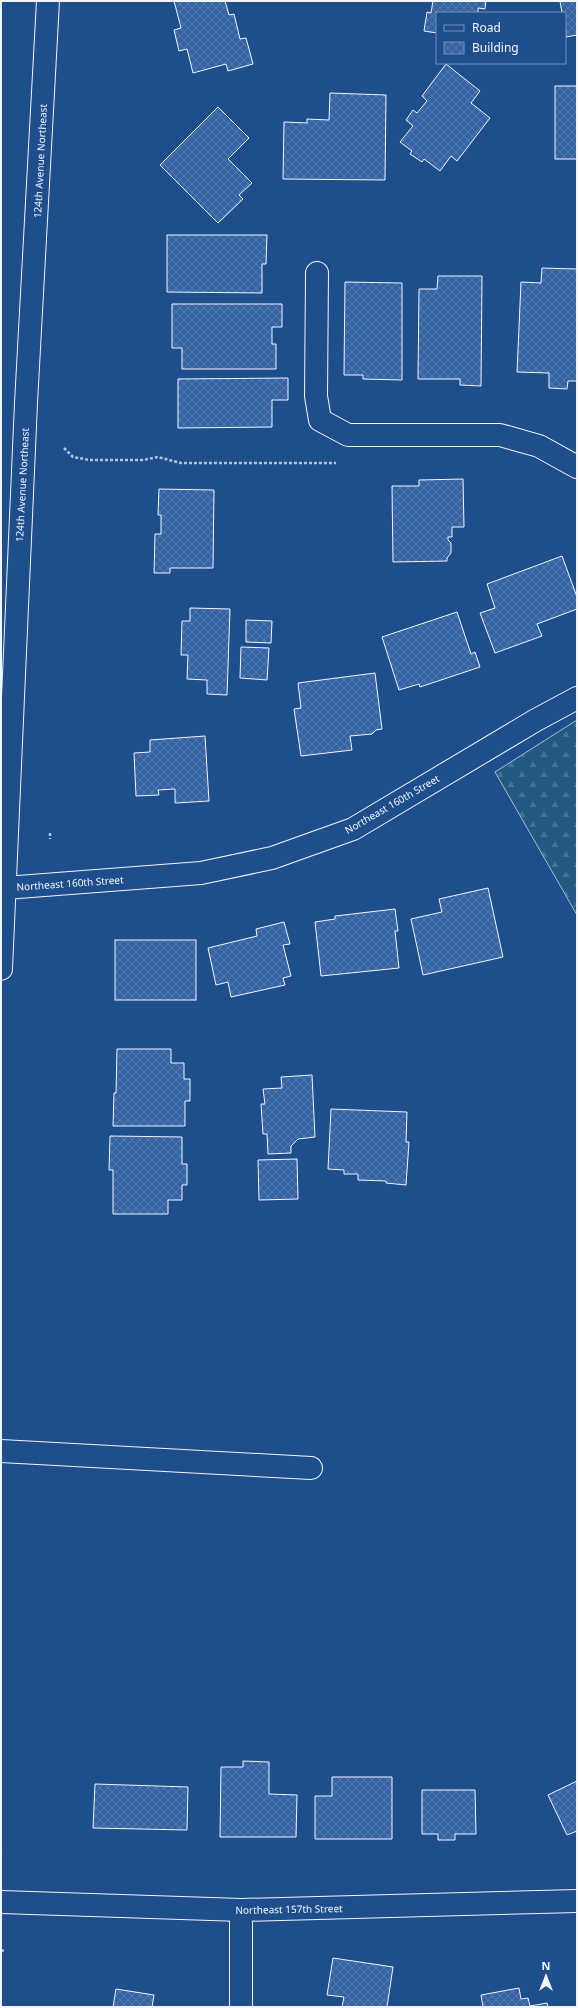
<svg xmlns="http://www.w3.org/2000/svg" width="578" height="2008" font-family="'Noto Sans',sans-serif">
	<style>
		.forest { fill: url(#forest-firs); stroke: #a8bbd7 }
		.building { fill: url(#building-cross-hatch); stroke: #f2f6ff }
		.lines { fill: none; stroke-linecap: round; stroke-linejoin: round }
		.street-casing { stroke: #f2f6ff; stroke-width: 24 }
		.secondary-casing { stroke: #f2f6ff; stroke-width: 24 }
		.path { stroke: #b3c4dc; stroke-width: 2.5; stroke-dasharray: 3 2; stroke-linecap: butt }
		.street { stroke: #1f4e8c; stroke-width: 22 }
		.secondary { stroke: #1f4e8c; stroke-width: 22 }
		.labels { text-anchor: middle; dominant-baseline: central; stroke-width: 3; stroke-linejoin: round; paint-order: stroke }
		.street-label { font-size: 10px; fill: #f2f6ff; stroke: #1f4e8c }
	</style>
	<defs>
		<pattern id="forest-firs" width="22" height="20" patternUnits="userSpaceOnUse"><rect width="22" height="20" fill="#245a82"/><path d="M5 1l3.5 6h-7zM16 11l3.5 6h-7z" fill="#447295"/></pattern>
		<pattern id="building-cross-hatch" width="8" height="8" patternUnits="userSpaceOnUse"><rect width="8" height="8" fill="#3563a3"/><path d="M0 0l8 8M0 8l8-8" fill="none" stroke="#537ab1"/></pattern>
	</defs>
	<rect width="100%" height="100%" fill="#1f4e8c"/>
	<!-- forest -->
	<polygon class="forest" points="577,720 577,915 495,772"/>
	<!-- building -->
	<g class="building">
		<polygon points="174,1 225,1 229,15 234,14 240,39 246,38 253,64 228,71 226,64 193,73 187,49 179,51 174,30 181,28"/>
		<polygon points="433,1 486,1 485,9 478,8 478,13 437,13 437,33 424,31 427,12 431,13"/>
		<polygon points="560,1 577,1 577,35 566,37 565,13 562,13"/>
		<polygon points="446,64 480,91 471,103 490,118 457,161 451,156 440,171 424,159 422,162 410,154 412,151 400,142 413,126 406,120 413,110 417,113 427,101 422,96"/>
		<rect x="555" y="86" width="22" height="73"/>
		<polygon points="330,93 386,95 385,180 283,179 284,122 307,123 307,119 329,120"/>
		<polygon points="218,107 249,138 228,159 252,183 239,195 243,199 218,223 160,165"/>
		<polygon points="167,235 267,235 266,264 262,264 262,293 167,292"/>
		<polygon points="542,268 577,269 577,381 568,381 567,389 549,388 549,373 517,372 521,282 541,283"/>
		<polygon points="438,276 482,276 481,386 460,385 460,379 418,379 419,289 437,289"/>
		<polygon points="345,282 402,283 402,380 363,379 363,375 344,375"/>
		<polygon points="172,304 282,304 282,327 272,327 272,344 276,344 276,369 182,369 182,348 172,348"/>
		<polygon points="288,378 288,400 272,400 272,427 178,428 178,379"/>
		<polygon points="463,479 464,527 452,527 452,537 448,537 448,540 451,543 451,553 447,558 447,561 393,562 392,486 419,486 419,480"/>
		<polygon points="159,489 214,490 213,568 170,568 170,573 154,573 155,534 161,534 161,515 158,515"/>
		<polygon points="562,556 577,597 577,609 537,624 542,636 495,653 480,613 495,608 487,584"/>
		<polygon points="190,608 230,609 227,695 207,694 207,680 187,679 188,655 181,655 182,621 190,621"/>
		<polygon points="457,612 471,654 475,652 480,667 420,687 419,684 399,690 382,637"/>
		<polygon points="246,620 272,621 271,643 246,642"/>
		<polygon points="241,647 269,648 267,680 240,678"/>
		<polygon points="375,673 382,729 376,730 372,734 350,736 352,750 301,756 294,709 301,708 298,683"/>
		<polygon points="205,736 209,801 175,803 175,789 158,790 159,795 136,796 134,753 150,752 150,740"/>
		<polygon points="488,888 503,957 423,975 411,919 442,912 439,899"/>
		<polygon points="395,909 398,931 395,931 399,968 321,976 315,922 335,919 335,916"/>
		<polygon points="284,922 290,944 283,945 291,976 283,978 285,985 231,997 228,982 216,985 208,948 257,936 256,929"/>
		<rect x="115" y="940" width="81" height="60"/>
		<polygon points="117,1049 171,1049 171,1063 184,1063 184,1079 190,1079 190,1101 185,1101 185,1126 113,1126 114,1093 116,1093"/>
		<polygon points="312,1075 315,1137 298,1139 291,1146 291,1153 268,1154 267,1134 263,1134 261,1104 265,1104 263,1089 282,1088 281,1077"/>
		<polygon points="331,1109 407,1112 406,1142 409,1142 406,1185 386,1183 386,1181 358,1180 358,1174 344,1174 344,1170 328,1169"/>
		<polygon points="110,1136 182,1137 182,1164 187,1164 187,1185 182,1185 182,1200 168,1200 168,1214 113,1214 113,1170 109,1170"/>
		<polygon points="297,1159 298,1199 259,1200 258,1160"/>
		<polygon points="243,1761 269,1762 269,1794 297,1795 296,1837 220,1837 221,1767 243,1767"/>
		<polygon points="332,1777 392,1777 392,1839 315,1839 315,1796 332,1796"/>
		<polygon points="577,1781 577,1831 567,1835 548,1795"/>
		<polygon points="95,1784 188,1787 187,1830 93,1828"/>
		<polygon points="422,1790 475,1790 476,1834 455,1834 455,1840 438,1840 438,1834 422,1834"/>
		<polygon points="333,1958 393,1967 387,2007 342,2007 344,1997 327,1995"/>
		<polygon points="519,1988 521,1999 528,1998 530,2006 547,2003 548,2007 483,2007 481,1995"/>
		<polygon points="116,1989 154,1995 152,2007 113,2007"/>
	</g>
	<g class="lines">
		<defs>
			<g id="street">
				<polyline points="317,273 316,396 320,420 348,435 500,435 539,446 577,467"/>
				<polyline points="5,888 201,873 272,858 353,829 536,720 577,698"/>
				<polyline points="1,1451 311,1468"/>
				<polyline points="1,1902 241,1910 577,1901"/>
				<polyline points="241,1910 241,2007"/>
			</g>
			<polyline id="secondary" points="1,969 26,403 48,1"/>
		</defs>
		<!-- street casing -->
		<use href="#street" class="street-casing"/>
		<!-- secondary casing -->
		<use href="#secondary" class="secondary-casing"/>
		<!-- path -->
		<g class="path">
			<polyline points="64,448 73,457 90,460 143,460 158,457 181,463 336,463"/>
			<polyline points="50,833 50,839"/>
			<polyline points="1,1855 1,1854"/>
			<polyline points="1,1950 4,1951"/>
		</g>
		<!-- street -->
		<use href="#street" class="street"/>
		<!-- secondary -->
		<use href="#secondary" class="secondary"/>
	</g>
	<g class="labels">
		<!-- street labels -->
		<g class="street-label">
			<text transform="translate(40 161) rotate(-87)">124th Avenue Northeast</text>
			<text transform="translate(22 485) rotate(-87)">124th Avenue Northeast</text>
			<text transform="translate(392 804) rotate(-30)">Northeast 160th Street</text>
			<text transform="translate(70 883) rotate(-4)">Northeast 160th Street</text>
			<text transform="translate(289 1909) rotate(-1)">Northeast 157th Street</text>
		</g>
	</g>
	<!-- border -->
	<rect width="578" height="2008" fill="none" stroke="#f2f6ff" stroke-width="4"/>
	<!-- legend -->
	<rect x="436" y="12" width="130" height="52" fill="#1f4e8c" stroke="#7391ba"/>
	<rect x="444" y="25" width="20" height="6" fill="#1f4e8c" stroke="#7391ba"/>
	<text x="472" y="32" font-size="12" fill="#f2f6ff">Road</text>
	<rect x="444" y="42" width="20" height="12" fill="url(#building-cross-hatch)" stroke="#7391ba"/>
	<text x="472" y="52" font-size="12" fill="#f2f6ff">Building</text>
	<!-- north arrow -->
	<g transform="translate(546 1976)" stroke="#1f4e8c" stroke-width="3" paint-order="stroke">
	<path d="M0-3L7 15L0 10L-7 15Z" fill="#f2f6ff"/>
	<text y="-6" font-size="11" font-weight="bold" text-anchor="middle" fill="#f2f6ff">N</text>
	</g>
</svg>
